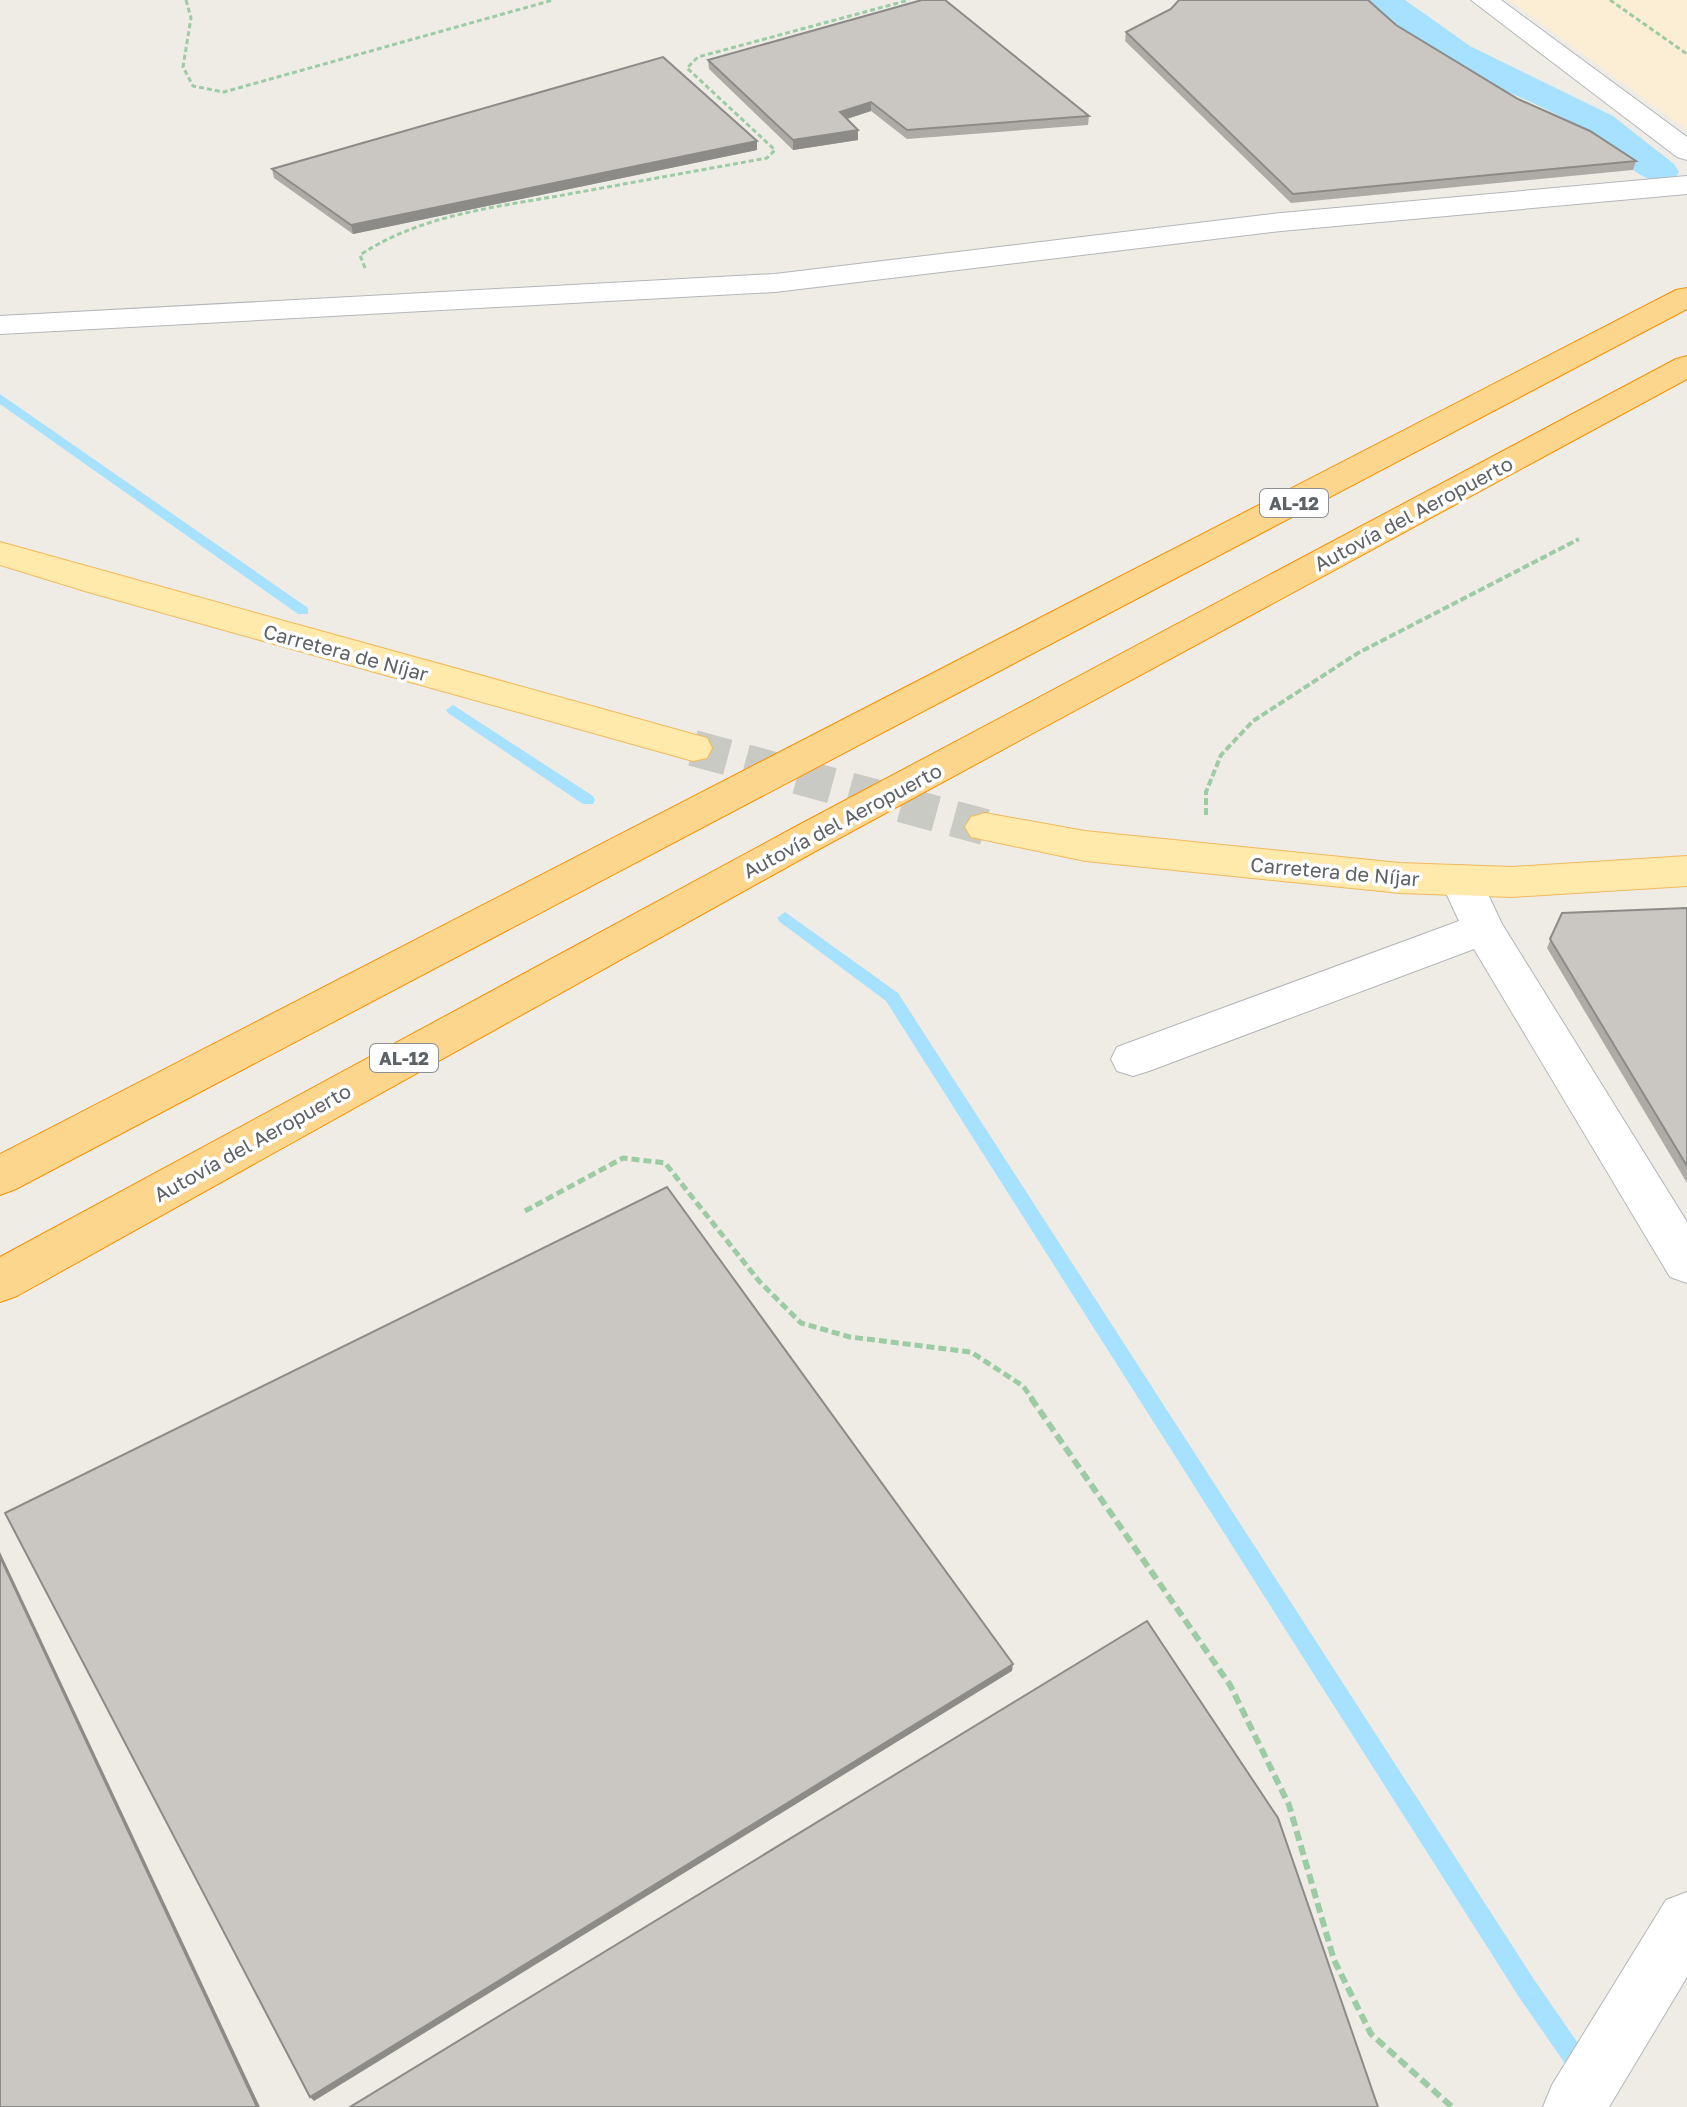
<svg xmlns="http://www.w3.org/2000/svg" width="1687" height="2107" font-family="'Golos Text',sans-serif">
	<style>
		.sand { fill: #fbeed5 }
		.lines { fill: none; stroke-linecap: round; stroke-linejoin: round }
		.stream { fill: #a6e1ff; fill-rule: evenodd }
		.canal { fill: #a6e1ff; fill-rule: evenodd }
		.primary-tunnel { stroke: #cacac5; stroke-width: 36; stroke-dasharray: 36 18; stroke-linecap: butt }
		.street-casing { stroke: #b3b6ba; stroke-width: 2 }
		.primary-casing { stroke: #f2b95c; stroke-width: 2 }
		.highway-casing { stroke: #f59100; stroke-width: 2 }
		.path-far3 { stroke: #9ccba4; stroke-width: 3; stroke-dasharray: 5 3; stroke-linecap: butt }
		.path-far2 { stroke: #9ccba4; stroke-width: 4; stroke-dasharray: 7 3; stroke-linecap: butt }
		.path-far1 { stroke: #9ccba4; stroke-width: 5; stroke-dasharray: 8 4; stroke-linecap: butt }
		.path { stroke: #9ccba4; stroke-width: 6; stroke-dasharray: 10 5; stroke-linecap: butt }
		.street { fill: #fff; fill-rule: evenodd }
		.primary { fill: #ffe9ab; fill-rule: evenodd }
		.highway { fill: #fdd68e; fill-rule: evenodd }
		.wall { fill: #aeaba7 }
		.shaded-wall { fill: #8d8b88 }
		.building { fill: #cac7c2; stroke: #8d8b88; stroke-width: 2 }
		.labels { text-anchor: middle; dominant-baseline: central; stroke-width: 7; stroke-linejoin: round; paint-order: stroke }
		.shield { fill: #fff; stroke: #8e9194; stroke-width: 2 }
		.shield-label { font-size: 18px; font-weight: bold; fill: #5d6266 }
		.street-label { font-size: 20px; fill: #5d6266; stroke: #fff }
	</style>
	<rect width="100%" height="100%" fill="#efece5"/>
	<!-- sand -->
	<polygon class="sand" points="1509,0 1687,0 1687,130"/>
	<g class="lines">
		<!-- stream -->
		<g class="stream">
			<polygon points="0,394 308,608 308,614 298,614 0,404"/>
			<polygon points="453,705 593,796 595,800 593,804 583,804 448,713 446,710"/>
			<polygon points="785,912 898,993 1535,1981 1591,2062 1594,2070 1591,2078 1583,2081 1575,2078 1519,1997 886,1001 780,922 777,918"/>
		</g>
		<!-- canal -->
		<path class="canal" d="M1368,0H1405L1470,46L1613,116L1674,164L1679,172L1674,180C1641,188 1621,157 1597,139C1532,91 1416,69 1368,0Z"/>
		<!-- primary-tunnel -->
		<polyline class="primary-tunnel" points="693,748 985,827"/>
		<defs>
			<g id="street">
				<polygon points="1471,0 1501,0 1687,137 1687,160 1677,157"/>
				<polygon points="1687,176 1687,194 1281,231 775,292 0,334 0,316 775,274 1281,213"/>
				<polygon points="1461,865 1476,869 1502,924 1687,1222 1687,1283 1670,1277 1474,949 1149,1071 1133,1076 1117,1071 1111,1059 1117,1047 1459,921 1440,880 1446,869"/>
				<polygon points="1687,1892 1687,1977 1609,2107 1543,2107 1552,2085 1666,1900"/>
			</g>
			<g id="primary">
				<polygon points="0,542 707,738 712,748 707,758 693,761 88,592 0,565"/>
				<polygon points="985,813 1085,831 1400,863 1512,867 1687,856 1687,886 1512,897 1400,893 1085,861 971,837 965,827 971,817"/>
			</g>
			<g id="highway">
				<polygon points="1687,288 1687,309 16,1189 0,1195 0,1154 1676,290"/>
				<polygon points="1687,356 1687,379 823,847 17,1296 0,1302 0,1257 795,827 1676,359"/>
			</g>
		</defs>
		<!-- street casing -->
		<use href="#street" class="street-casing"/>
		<!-- primary casing -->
		<use href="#primary" class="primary-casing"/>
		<!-- highway casing -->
		<use href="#highway" class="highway-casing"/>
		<!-- path-far3 -->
		<g class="path-far3">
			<polyline points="186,0 191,18 183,67 193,86 224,92 553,0"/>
			<polyline points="1610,0 1687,54"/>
			<path d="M365,268L360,255C422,214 498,207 569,194C635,182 701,170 767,158L775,150L687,68L698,57L909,0"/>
		</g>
		<!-- path-far2 -->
		<polyline class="path-far2" points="1206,815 1206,792 1221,755 1253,721 1358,653 1579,539"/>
		<!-- path-far1 -->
		<polyline class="path-far1" points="525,1211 623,1158 665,1163 759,1281 801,1323 850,1337 971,1352 1023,1386 1033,1400"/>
		<!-- path -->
		<polyline class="path" points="1031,1398 1230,1685 1289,1805 1334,1960 1371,2034 1452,2107"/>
		<!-- street -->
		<use href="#street" class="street"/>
		<!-- primary -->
		<use href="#primary" class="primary"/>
		<!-- highway -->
		<use href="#highway" class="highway"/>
	</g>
	<!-- wall -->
	<g class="wall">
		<polygon points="1396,25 1518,99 1636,161 1633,170 1291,203 1125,41 1126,32"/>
		<polygon points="708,60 1089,116 1088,125 907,139 871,111 847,119 858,140 793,150 709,69"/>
		<polygon points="757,150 353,234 274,178 272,169"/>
		<polygon points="1687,908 1687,1183 1547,948 1562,913"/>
	</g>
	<!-- shaded-wall -->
	<g class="shaded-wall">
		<polygon points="871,102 871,111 840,121 840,112"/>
		<polygon points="858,130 858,140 793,150 793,140"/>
		<polygon points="757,141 757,150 353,234 351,225"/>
		<polygon points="0,1552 260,2107 257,2107 0,1557"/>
		<polygon points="1013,1664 1012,1671 314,2101 310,2097"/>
	</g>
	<!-- building -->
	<g class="building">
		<polygon points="922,0 945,0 1089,116 907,130 871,102 840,112 858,130 793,140 708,60"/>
		<polygon points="1179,0 1368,0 1396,25 1518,99 1590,131 1636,161 1293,194 1126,32 1171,9"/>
		<polygon points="663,57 757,141 351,225 272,169"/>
		<polygon points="1687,908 1687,1166 1550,939 1562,913"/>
		<polygon points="667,1187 1013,1664 310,2097 5,1513"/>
		<polygon points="0,1557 257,2107 0,2107"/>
		<polygon points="1147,1621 1278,1818 1378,2107 350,2107"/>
	</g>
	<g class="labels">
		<!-- shield labels -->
		<g class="shield">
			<rect x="1260" y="489" width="68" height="28" rx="6"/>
			<rect x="370" y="1044" width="68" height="28" rx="6"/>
		</g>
		<g class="shield-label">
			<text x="1294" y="503">AL-12</text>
			<text x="404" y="1058">AL-12</text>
		</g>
		<!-- street labels -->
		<g class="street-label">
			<text transform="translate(1413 513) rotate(-28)">Autovía del Aeropuerto</text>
			<text transform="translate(346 652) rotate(15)">Carretera de Níjar</text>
			<text transform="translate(842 820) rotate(-28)">Autovía del Aeropuerto</text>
			<text transform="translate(1335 871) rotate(5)">Carretera de Níjar</text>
			<text transform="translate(252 1142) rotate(-29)">Autovía del Aeropuerto</text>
		</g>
	</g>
</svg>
